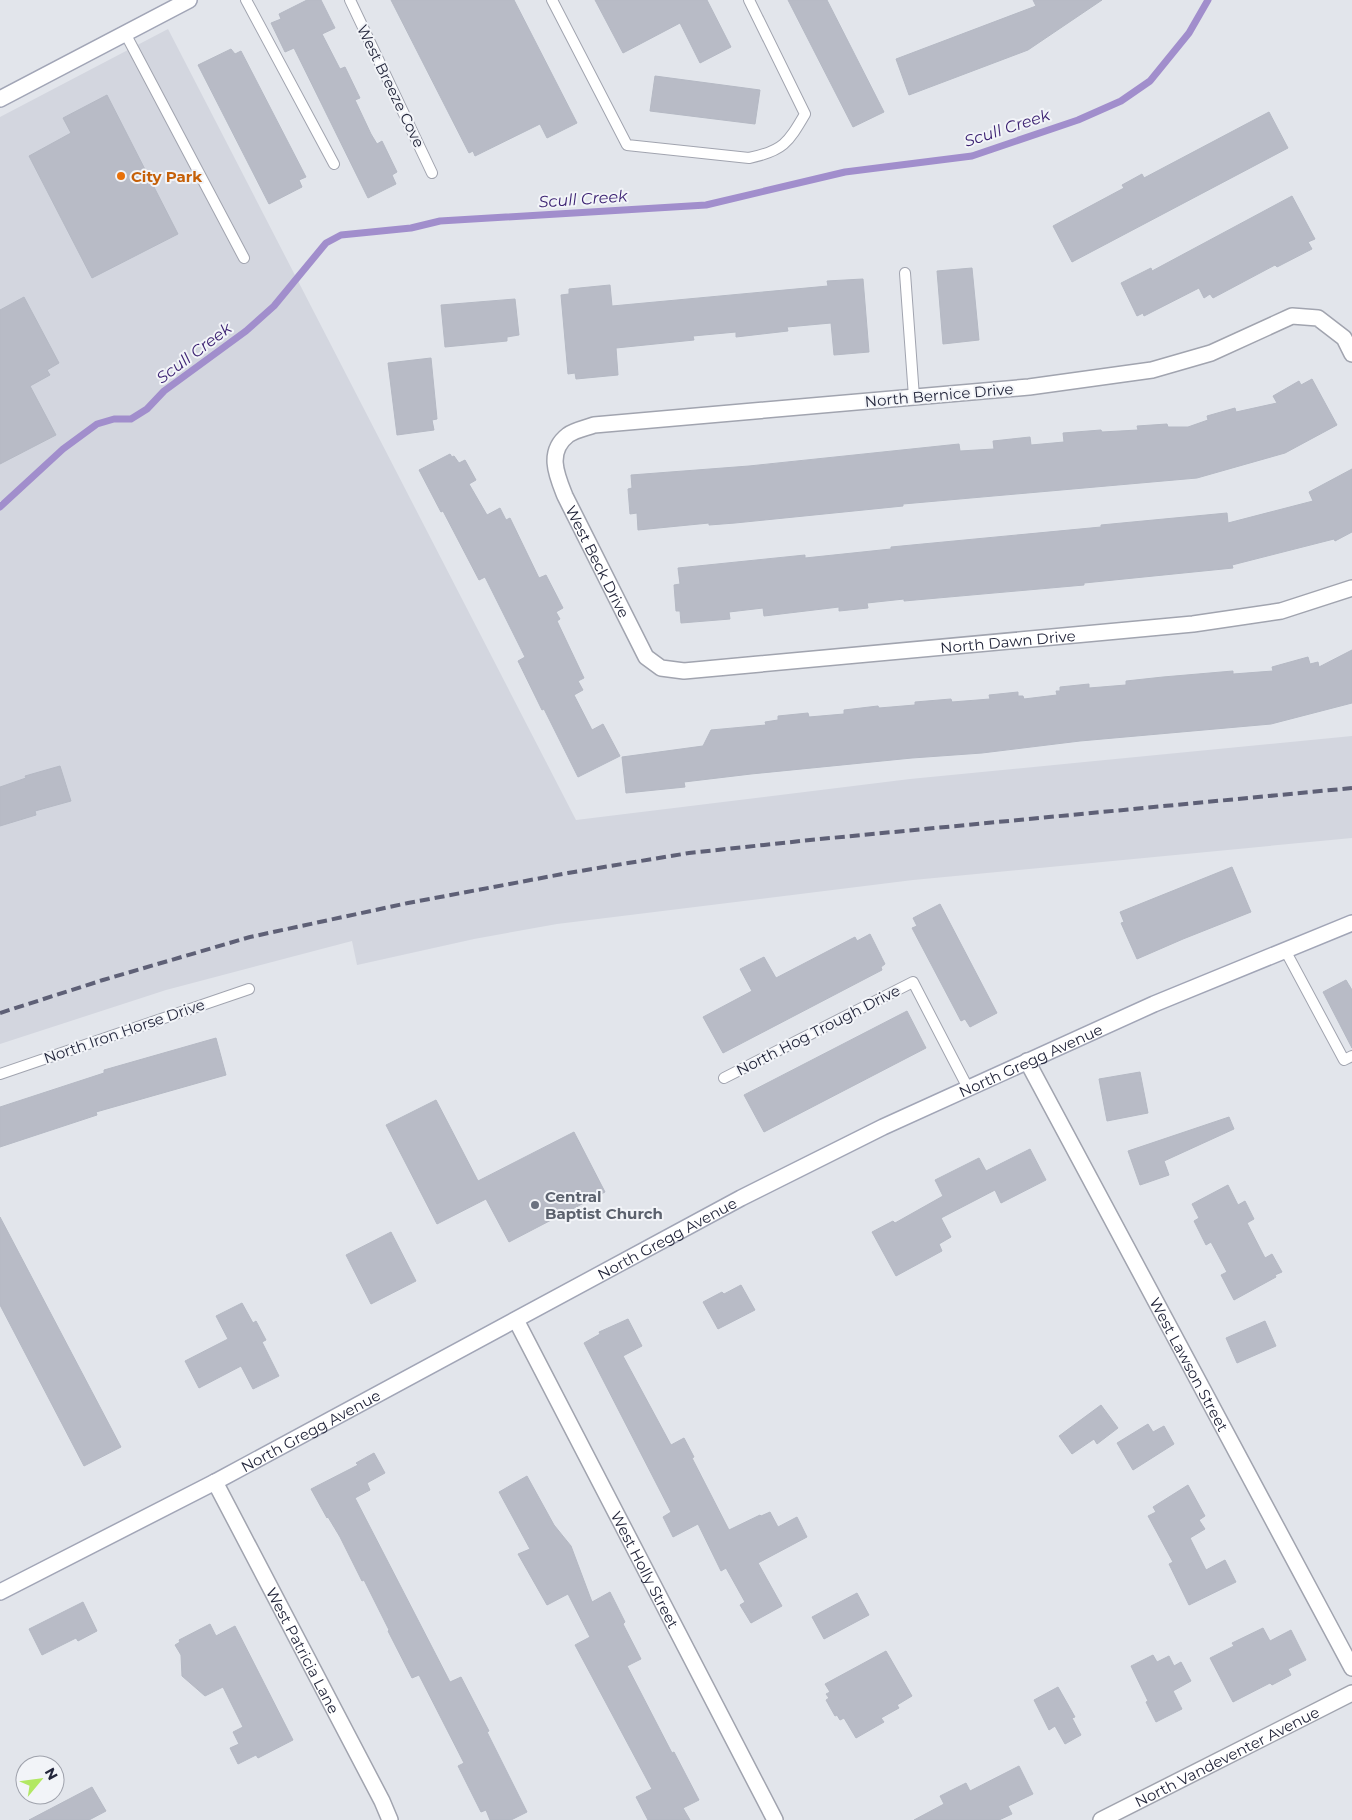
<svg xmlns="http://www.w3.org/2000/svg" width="1352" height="1820" font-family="Montserrat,sans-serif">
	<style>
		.built { fill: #d3d6df }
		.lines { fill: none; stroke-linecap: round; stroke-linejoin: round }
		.stream { stroke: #a18ecc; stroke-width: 7 }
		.building { fill: #b8bbc6; stroke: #b5b9c4 }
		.lane-casing { stroke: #a1a4af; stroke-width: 12 }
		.street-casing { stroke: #a1a4af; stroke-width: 18 }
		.secondary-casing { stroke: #a1a5b6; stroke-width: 18 }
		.lane { stroke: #fff; stroke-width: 10 }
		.street { stroke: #fff; stroke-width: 15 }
		.secondary { stroke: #fff; stroke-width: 15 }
		.rail { stroke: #5e6076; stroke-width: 4; stroke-dasharray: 10 5; stroke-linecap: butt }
		.food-dot { fill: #e8710a; stroke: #f2f4f8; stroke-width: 2 }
		.worship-dot { fill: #6b7280; stroke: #f2f4f8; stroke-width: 2 }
		.labels { text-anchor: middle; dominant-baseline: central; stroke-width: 4; stroke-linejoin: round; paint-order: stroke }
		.street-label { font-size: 15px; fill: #23263b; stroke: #f2f4f8 }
		.food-label { font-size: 15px; font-weight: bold; fill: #c56008; stroke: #f2f4f8; text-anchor: start }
		.worship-label { font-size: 15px; font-weight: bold; fill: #5b616d; stroke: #f2f4f8; text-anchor: start }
		.water-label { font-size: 16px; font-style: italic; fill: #3c2272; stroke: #f2f4f8 }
	</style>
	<rect width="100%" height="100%" fill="#e2e5eb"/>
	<!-- built -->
	<polygon class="built" points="168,29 576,820 910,779 1352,736 1352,838 913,880 557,924 474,939 357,965 352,941 166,990 0,1044 0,507 7,501 0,501 0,117"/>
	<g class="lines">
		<!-- stream -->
		<polyline class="stream" points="0,507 63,449 97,424 114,419 131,419 147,409 164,391 246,331 274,306 326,243 341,235 411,228 440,221 706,205 845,172 972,156 1078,120 1121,101 1150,81 1189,33 1208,0"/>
	</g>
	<!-- building -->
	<g class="building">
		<polygon points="307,0 321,0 335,28 322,34 340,69 345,67 360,98 355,100 371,134 377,144 382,141 397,172 392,175 396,184 368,198 294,48 285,52 271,23 281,19 279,14"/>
		<polygon points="391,0 514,0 577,123 547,138 540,124 475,156 473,151 469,153"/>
		<polygon points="595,0 707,0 731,47 700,63 680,23 623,53"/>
		<polygon points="788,0 827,0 884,112 853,127"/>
		<polygon points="1033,0 1102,0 1028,50 909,95 896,59 1036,6"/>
		<polygon points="231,49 235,54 241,51 306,177 299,180 302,187 269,204 198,65"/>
		<polygon points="655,76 760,90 755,124 650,111"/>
		<polygon points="107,95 178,234 92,278 29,156 71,133 63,118"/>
		<polygon points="1269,112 1288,148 1072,262 1053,226 1124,188 1122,185 1142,174 1144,178"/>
		<polygon points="1292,196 1315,239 1308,242 1312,249 1277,267 1275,265 1213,298 1210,294 1204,298 1199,288 1144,316 1143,313 1137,316 1121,283 1151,268 1152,271"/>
		<polygon points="972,268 979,340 943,344 937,271"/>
		<polygon points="863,279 869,352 834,355 831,323 787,327 788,331 736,337 736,332 693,336 694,340 616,348 618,375 576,379 575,373 568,374 561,295 569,294 569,289 610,285 612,306 828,286 827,281"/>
		<polygon points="24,297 59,363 47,370 50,375 30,386 56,435 0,464 0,310"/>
		<polygon points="515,299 519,335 507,337 507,341 445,347 441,305"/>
		<polygon points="431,358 437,419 432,420 434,430 397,435 388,363"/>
		<polygon points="1312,379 1337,425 1285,453 1197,478 903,504 903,506 735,523 709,525 709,523 638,530 637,513 630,514 628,489 632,488 631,475 749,466 959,444 960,451 994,449 993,441 1030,437 1031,445 1064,442 1063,433 1101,430 1102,432 1138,430 1137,426 1167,424 1168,427 1188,427 1208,420 1207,416 1235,408 1236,412 1277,403 1273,396 1299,381 1301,385"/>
		<polygon points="450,454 452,457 454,456 459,463 465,460 476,480 469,484 487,515 500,508 506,520 510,518 539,578 546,575 563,608 556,612 560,619 557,621 584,678 578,681 583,690 574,695 592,730 603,724 620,756 578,777 544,709 542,710 518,661 525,657 485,577 479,580 443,511 441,512 419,470"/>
		<polygon points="1352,469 1352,532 1335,541 1334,539 1232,565 1233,568 1084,583 1084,585 904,601 904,599 867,603 868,608 839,611 839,607 764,616 763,608 729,612 730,619 681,623 680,611 676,611 674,585 680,584 678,568 805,555 805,558 891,549 891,547 1101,527 1101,525 1227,513 1228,523 1313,501 1309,492"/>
		<polygon points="1352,650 1352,703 1271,724 1080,741 982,753 912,758 751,774 684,782 685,787 626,793 622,757 703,746 711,730 766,725 765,722 778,720 778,716 808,713 809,717 844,714 844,710 878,706 879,708 915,705 915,702 951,699 952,702 990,699 989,695 1018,692 1018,696 1023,696 1024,699 1057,695 1056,691 1060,691 1060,687 1089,684 1089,688 1126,685 1126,681 1163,677 1233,671 1233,674 1273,671 1272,667 1308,657 1310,664 1318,662 1319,667"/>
		<polygon points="60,766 71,801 35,811 36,815 0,826 0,787 26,778 25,776"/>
		<polygon points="1232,867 1251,912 1183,939 1137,959 1121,923 1124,922 1120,912"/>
		<polygon points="940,904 997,1013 970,1027 965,1019 961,1021 912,928 917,926 913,918"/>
		<polygon points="870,934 885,964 881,967 882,970 723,1053 703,1017 752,991 740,969 764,957 776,978 855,937 857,941"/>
		<polygon points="1346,980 1352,990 1352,1048 1323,992"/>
		<polygon points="907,1011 926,1048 764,1132 744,1095"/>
		<polygon points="216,1038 226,1075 96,1112 97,1115 0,1147 0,1107 104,1073 104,1070"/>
		<polygon points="1140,1072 1148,1113 1107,1121 1099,1079"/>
		<polygon points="436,1100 478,1181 574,1132 605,1192 509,1242 486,1199 437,1224 386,1125"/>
		<polygon points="1229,1117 1234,1129 1164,1161 1169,1175 1140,1185 1128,1151"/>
		<polygon points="1030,1149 1046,1180 1001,1203 995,1190 941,1218 951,1237 939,1244 942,1251 896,1276 872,1232 893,1221 895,1223 943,1196 935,1180 979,1158 986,1171"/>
		<polygon points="1228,1185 1238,1205 1245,1201 1254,1219 1247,1223 1265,1258 1272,1254 1282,1272 1275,1275 1276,1277 1234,1300 1221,1275 1227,1272 1211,1242 1206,1245 1194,1221 1199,1218 1192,1204"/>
		<polygon points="0,1217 121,1447 84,1466 0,1305"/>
		<polygon points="391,1232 416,1281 371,1304 346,1255"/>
		<polygon points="741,1285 755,1310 718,1329 703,1302 722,1292 724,1294"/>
		<polygon points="242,1303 253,1323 256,1321 266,1340 262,1342 279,1376 253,1389 241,1366 199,1388 185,1361 228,1339 216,1316"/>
		<polygon points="628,1319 642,1346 623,1356 671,1445 684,1438 694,1457 692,1458 729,1530 760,1515 761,1516 770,1512 778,1527 797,1517 807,1537 758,1563 782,1606 751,1623 740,1605 745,1602 726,1568 721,1571 698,1524 673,1537 663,1517 671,1512 584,1343 600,1334 599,1332"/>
		<polygon points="1265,1321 1276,1346 1237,1363 1226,1338"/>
		<polygon points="1101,1405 1118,1428 1097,1444 1094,1439 1072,1454 1059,1436"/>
		<polygon points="1148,1424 1153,1432 1164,1426 1174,1444 1133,1470 1117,1443"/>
		<polygon points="374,1453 385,1473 367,1483 370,1490 355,1498 450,1682 461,1677 489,1731 487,1732 527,1812 511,1820 490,1820 486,1810 481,1812 458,1766 464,1763 419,1675 412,1678 388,1631 389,1630 364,1580 362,1581 340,1537 328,1517 327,1518 311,1489 358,1465 356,1463"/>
		<polygon points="527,1476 554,1525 571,1546 592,1602 610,1592 625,1622 623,1624 641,1659 627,1666 672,1753 674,1752 699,1800 683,1808 690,1820 648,1820 636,1797 652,1789 575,1645 590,1637 568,1594 547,1605 518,1554 530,1549 499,1492"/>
		<polygon points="1188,1485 1205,1516 1199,1520 1205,1529 1190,1538 1206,1570 1225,1560 1236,1582 1189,1605 1169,1564 1173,1562 1148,1516 1156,1512 1153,1507"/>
		<polygon points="857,1593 869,1615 824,1639 812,1617"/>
		<polygon points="83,1602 97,1631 78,1641 76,1638 42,1655 29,1629"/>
		<polygon points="210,1624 216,1636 235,1626 293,1740 258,1758 256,1755 238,1764 230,1748 239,1744 233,1732 243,1727 223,1687 205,1696 182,1676 181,1655 175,1645 180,1642 179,1640"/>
		<polygon points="1263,1628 1270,1641 1291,1630 1306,1660 1288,1669 1291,1675 1272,1685 1270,1683 1233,1702 1210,1658 1234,1646 1232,1643"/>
		<polygon points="886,1651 912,1696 897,1705 899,1708 881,1718 884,1722 856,1738 844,1718 840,1720 837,1715 835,1716 826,1700 829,1698 826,1694 830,1692 825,1684"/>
		<polygon points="1153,1655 1157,1662 1169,1656 1174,1666 1181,1662 1191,1681 1173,1691 1182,1709 1156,1722 1146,1702 1148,1701 1131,1666"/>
		<polygon points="1058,1687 1075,1717 1072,1718 1081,1735 1065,1744 1055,1726 1049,1730 1034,1700"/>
		<polygon points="1019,1766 1033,1794 1008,1806 1012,1814 999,1820 914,1820 944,1804 940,1796 966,1783 970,1791"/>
		<polygon points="92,1787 106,1811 89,1820 29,1820"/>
	</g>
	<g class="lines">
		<defs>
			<g id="lane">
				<polyline points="246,0 334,164"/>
				<polyline points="350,0 432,173"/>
				<path d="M552,0L627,145L749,158C783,151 788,143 805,114L749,0"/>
				<polyline points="125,33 244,258"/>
				<polyline points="905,273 914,397"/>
				<polyline points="1285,950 1344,1060 1352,1056"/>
				<polyline points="0,1074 249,989"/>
				<polyline points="724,1078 913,982 968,1088"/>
			</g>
			<g id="street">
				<path id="s1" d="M1352,354L1344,338L1318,318L1292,316L1211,353L1152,370L1029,387L594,425C586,428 575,430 568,435C546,452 557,476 565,496L646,657L661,668L684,671L1193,624L1281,611L1352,588"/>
				<path id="s2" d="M1027,1061L1352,1668"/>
				<path id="s3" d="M516,1320L775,1820"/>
				<path id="s4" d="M215,1482L382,1801L390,1820"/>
				<path id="s5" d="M1101,1820L1352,1693"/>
			</g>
			<g id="secondary">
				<polyline points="0,99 189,0"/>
				<path id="s6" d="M0,1592L215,1482L741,1198L883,1127L1154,1004L1352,923"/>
			</g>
		</defs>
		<!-- lane casing -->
		<use href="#lane" class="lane-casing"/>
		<!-- street casing -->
		<use href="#street" class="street-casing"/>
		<!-- secondary casing -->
		<use href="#secondary" class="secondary-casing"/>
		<!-- lane -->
		<use href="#lane" class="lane"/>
		<!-- street -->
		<use href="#street" class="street"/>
		<!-- secondary -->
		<use href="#secondary" class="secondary"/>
		<!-- rail -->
		<polyline class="rail" points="0,1013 103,980 250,937 408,903 568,873 689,853 810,840 1352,788"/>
	</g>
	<!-- markers -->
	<circle class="food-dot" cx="121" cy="176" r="5"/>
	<circle class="worship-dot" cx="535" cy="1205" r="5"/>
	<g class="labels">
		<!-- street labels -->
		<g class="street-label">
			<text transform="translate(391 86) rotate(64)">West Breeze Cove</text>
			<text transform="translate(939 395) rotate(-5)">North Bernice Drive</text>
			<text stroke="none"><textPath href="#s1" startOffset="956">West Beck Drive</textPath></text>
			<text stroke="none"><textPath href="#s1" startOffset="1430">North Dawn Drive</textPath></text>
			<text transform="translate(818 1030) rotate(-27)">North Hog Trough Drive</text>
			<text transform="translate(124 1031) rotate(-19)">North Iron Horse Drive</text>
			<text stroke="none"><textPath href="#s6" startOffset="1160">North Gregg Avenue</textPath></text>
			<text stroke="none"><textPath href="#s6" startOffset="755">North Gregg Avenue</textPath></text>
			<text stroke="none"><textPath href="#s2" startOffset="344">West Lawson Street</textPath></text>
			<text stroke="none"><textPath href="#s6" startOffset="350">North Gregg Avenue</textPath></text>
			<text stroke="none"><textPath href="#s3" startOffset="281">West Holly Street</textPath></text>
			<text stroke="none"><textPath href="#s4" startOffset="190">West Patricia Lane</textPath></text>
			<text stroke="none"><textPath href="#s5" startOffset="141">North Vandeventer Avenue</textPath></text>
		</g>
		<!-- food labels -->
		<g class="food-label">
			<text x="131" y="176">City Park</text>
		</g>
		<!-- worship labels -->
		<g class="worship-label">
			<text x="545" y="1196">Central<tspan x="545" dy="17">Baptist Church</tspan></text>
		</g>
		<!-- water labels -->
		<g class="water-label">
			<text transform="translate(1007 128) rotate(-18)">Scull Creek</text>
			<text transform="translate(583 199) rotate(-4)">Scull Creek</text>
			<text transform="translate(194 353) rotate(-37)">Scull Creek</text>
		</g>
	</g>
	<!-- north arrow -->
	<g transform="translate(40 1780) rotate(61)"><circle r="24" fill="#f2f4f8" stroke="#9fa2ac"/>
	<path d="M0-4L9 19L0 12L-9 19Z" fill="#b2e863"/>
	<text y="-8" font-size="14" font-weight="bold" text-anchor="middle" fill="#23263b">N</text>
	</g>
</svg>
